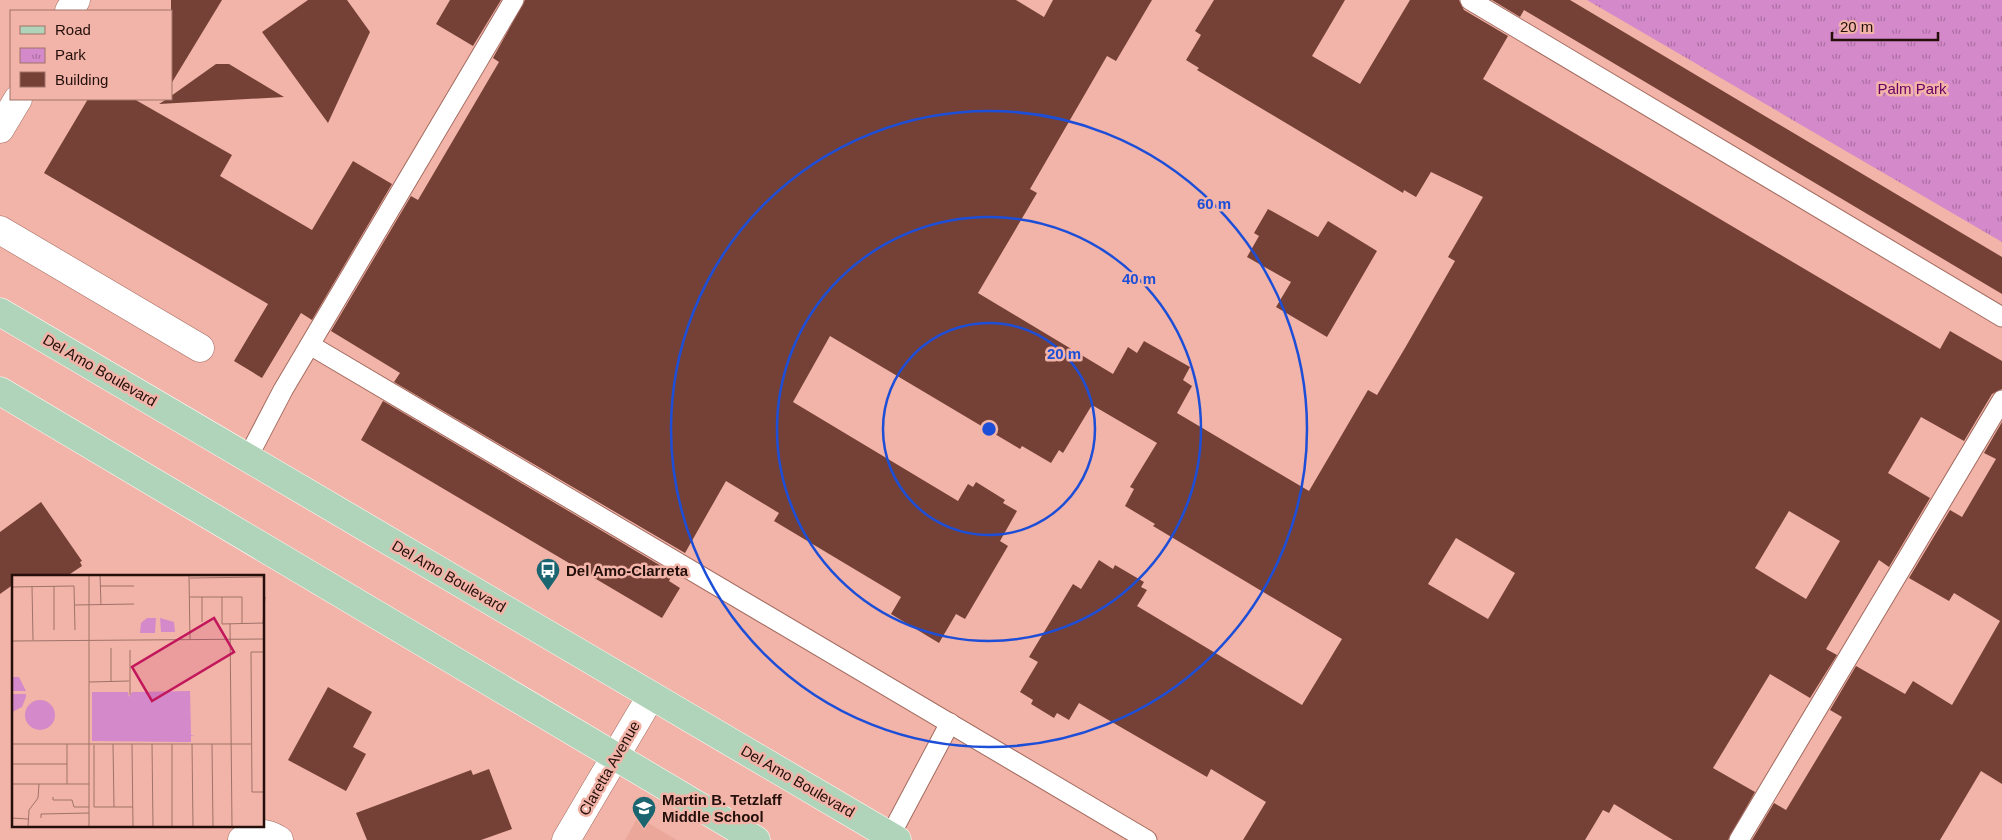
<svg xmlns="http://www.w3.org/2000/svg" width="2002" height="840" font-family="Arial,sans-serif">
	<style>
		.built { fill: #eba799 }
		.park { fill: url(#park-tufts) }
		.building { fill: #754137; fill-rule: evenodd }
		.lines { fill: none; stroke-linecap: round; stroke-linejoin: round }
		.lane-casing { stroke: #a36b60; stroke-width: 21 }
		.street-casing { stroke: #a36b60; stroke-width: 29 }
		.primary-casing { stroke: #fff; stroke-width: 29 }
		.lane { stroke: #fff; stroke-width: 19 }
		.street { stroke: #fff; stroke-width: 28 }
		.primary { stroke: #b0d4b9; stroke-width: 28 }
		.ring { fill: none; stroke: #1d4ed8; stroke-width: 2.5 }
		.labels { text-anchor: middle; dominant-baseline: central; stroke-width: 5; stroke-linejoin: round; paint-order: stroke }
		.park-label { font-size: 15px; fill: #6a0064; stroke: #f2b4a8 }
		.street-label { font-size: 15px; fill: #240f0b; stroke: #f2b4a8 }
		.poi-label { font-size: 15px; font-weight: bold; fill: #240f0b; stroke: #f2b4a8; text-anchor: start }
		.inset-road { fill: none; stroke: #a07269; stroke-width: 1 }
		.view { fill: #c2185b; fill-opacity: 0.15; stroke: #c2185b; stroke-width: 2.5 }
		.inset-edge { fill: none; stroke: #240f0b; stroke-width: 2.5 }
		.centre { fill: #1d4ed8; stroke: #f2b4a8; stroke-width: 2.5 }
		.ring-label { font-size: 15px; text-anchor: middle; font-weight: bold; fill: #1d4ed8; stroke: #f2b4a8; stroke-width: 5; stroke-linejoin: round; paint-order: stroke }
	</style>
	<defs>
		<pattern id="park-tufts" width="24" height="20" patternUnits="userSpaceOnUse" patternTransform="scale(1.25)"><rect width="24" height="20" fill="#d489ca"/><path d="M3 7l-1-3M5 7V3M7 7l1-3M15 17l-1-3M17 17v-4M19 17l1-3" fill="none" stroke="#ac6ea2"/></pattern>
	</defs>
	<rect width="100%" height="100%" fill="#f2b4a8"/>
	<!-- built -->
	<polygon class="built" points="638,817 677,840 625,840"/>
	<!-- park -->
	<polygon class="park" points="1587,0 2002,0 2002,242"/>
	<!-- building -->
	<g class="building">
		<polygon points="171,0 222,0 171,84"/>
		<polygon points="308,0 347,0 370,32 328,123 262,32"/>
		<polygon points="450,0 501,0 473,46 436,24"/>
		<path d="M525,0H1016L1044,17L1053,0H1152L1116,61L1107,56L1030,189L1037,193L978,293L1113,374L1128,347L1137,353L1144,341L1190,367L1183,380L1192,386L1177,413L1309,491L1368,390L1377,395L1405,348L1455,261L1448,257L1483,197L1431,172L1416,197L1404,190L1403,193L1197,70L1199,68L1186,60L1201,35L1195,31L1214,0H1345L1312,56L1360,84L1410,0H1459L1464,10L1508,36L1483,79L1940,349L1950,331L2002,361V389L1992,394L1964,441L1921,417L1888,473L1930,498L1889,567L1879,560L1826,649L1837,655L1810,698L1770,674L1713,768L1755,792L1728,840H1673L1614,804L1609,813L1603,810L1585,840H1243L1266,802L1211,769L1207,777L1079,703L1069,720L1057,713L1054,718L1031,704L1033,700L1020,692L1038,662L1029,657L1073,584L1081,589L1099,560L1113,569L1115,565L1144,582L1141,587L1147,590L1137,606L1302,705L1342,639L1153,526L1155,524L1125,506L1134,489L1130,487L1157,443L1092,405L1063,453L1059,450L1051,463L1022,446L1020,449L830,336L793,402L958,501L968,484L973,487L976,482L1005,500L1003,503L1017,511L1000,541L1008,546L965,619L956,614L939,643L891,614L901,597L774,521L779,513L726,481L685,553L394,382L400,373L331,331L411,196L418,200L499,62L493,58ZM1789,511L1840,541L1806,599L1755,568ZM1456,538L1515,573L1488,619L1428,584Z"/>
		<polygon points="1492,0 1570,0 2002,257 2002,294 1524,10 1520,17"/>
		<polygon points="216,64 229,64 284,97 159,104 167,99 171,99 171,96"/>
		<polygon points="88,99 134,99 232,155 220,176 312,230 353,161 392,184 312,320 301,313 262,378 234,361 268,304 44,173"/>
		<polygon points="1268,209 1318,237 1328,221 1377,251 1327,337 1276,307 1291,282 1247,257 1259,236 1254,233"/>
		<polygon points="383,401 673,573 669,581 680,588 662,618 361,440"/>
		<polygon points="2002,422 2002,784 1981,771 1940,840 1752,840 1774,803 1786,810 1842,717 1830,710 1856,666 1905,694 1913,681 1952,705 2000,621 1954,593 1949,601 1909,578 1950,510 1962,517 1996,459 1984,453"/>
		<polygon points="41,502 82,561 80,562 82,566 67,576 14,576 14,584 0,594 0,532"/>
		<polygon points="328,687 372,712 353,747 366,754 346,791 288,760"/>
		<polygon points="489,769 512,829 481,840 367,840 356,813 471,770 473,775"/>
	</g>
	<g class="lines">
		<defs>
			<g id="lane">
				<polyline points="1470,0 2002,317"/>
				<polyline points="310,345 1147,840"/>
				<polyline points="248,457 283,390 514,0"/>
				<polyline points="890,836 950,723"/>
				<polyline points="1739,840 2002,400"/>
			</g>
			<g id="street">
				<polyline points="69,11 76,0"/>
				<polyline points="0,129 18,99"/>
				<polyline points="0,230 200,348"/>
				<path d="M242,840C254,832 266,832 279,840"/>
				<polyline points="566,840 651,696"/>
			</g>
			<g id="primary">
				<polyline points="0,312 897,840"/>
				<polyline points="0,391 756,840"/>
			</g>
		</defs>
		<!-- lane casing -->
		<use href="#lane" class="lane-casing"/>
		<!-- street casing -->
		<use href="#street" class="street-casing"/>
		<!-- primary casing -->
		<use href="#primary" class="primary-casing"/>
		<!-- lane -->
		<use href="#lane" class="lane"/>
		<!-- street -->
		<use href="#street" class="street"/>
		<!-- primary -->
		<use href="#primary" class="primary"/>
	</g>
	<!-- distance rings -->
	<g class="ring">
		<circle cx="989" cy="429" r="106"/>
		<circle cx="989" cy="429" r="212"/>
		<circle cx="989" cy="429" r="318"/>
	</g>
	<!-- icons -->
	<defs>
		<symbol id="bus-pin" viewBox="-11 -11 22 30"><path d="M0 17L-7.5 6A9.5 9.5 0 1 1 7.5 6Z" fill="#1b6571" stroke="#f2b4a8"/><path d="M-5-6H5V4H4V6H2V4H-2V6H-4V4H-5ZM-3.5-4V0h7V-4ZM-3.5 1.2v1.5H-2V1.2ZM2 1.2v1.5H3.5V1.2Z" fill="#fff"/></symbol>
		<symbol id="school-pin" viewBox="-11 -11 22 30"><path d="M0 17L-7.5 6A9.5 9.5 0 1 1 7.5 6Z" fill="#1b6571" stroke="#f2b4a8"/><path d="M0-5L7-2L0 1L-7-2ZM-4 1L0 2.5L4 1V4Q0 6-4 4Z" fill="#fff"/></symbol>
	</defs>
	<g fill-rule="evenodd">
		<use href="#bus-pin" x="534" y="556" width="28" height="38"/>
		<use href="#school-pin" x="630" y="794" width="28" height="38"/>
	</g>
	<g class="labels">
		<!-- park labels -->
		<g class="park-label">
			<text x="1912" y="88">Palm Park</text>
		</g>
		<!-- street labels -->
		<g class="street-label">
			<text transform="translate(100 370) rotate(30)">Del Amo Boulevard</text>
			<text transform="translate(449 576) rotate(30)">Del Amo Boulevard</text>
			<text transform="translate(609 768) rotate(-60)">Claretta Avenue</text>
			<text transform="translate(798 781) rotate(30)">Del Amo Boulevard</text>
		</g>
		<!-- poi labels -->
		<g class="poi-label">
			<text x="566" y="570">Del Amo-Clarreta</text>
			<text x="662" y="799">Martin B. Tetzlaff<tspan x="662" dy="17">Middle School</tspan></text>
		</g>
	</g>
	<!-- overview -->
	<g transform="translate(12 575)">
		<rect width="252" height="252" fill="#f2b4a8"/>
		<path d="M178,116L179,160H183L179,161V167L80,166V117H116L117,122L120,117Z" fill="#d489ca"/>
		<path d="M135,43H144L143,58H128L129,48ZM148,43L162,47L163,57H149ZM0,102H7L14,116H0ZM0,119H14V122L10,132L0,137ZM93,124L106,125L115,132L119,142L118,150L94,149ZM13 140a15 15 0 1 1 30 0a15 15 0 1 1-30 0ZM160,135L177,146L179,167H165L154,161Z" fill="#d489ca"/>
		<path class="inset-road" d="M77,0V252M88,0L89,30M177,0L178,65M178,3L253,2M20,11L21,65M42,11V55M88,11H122M0,12L62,11L63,55M178,22H230V49M190,22V47M210,22V49L253,48M63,30L122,29M218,49L220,252M251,49L253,22M0,66L253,64M253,77H239L240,217H253M77,107L117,106M99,107V73M118,120V75M0,169H239M55,169V209M101,169L102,232M120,169L121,252M140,169L141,252M160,169V252M180,169L181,252M200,169L201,252M82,170V232H121M0,189H55M0,209H77M41,222V225H60L62,232H77M0,243L16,244M29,243V239L77,238M16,252L17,235L26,223L27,209"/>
		<path class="view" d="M202,43L222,77L140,126L120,92Z"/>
		<rect width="252" height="252" class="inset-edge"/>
	</g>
	<circle cx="989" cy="429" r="8" class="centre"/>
	<g class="ring-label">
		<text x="1214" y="209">60 m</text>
		<text x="1139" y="284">40 m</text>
		<text x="1064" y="359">20 m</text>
	</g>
	<!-- legend -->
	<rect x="10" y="10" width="162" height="90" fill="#f2b4a8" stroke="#a07269"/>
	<rect x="20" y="26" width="25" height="8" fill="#b0d4b9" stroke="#a07269"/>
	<text x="55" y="35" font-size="15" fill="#240f0b">Road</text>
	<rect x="20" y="48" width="25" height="15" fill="url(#park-tufts)" stroke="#a07269"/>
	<text x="55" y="60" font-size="15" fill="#240f0b">Park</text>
	<rect x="20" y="72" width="25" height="15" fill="#754137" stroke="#a07269"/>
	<text x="55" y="85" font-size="15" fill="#240f0b">Building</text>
	<!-- scale -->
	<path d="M1832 32v8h106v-8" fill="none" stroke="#240f0b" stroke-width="2.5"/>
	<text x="1840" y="32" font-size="15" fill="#240f0b" stroke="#f2b4a8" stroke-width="4" paint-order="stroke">20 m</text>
</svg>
